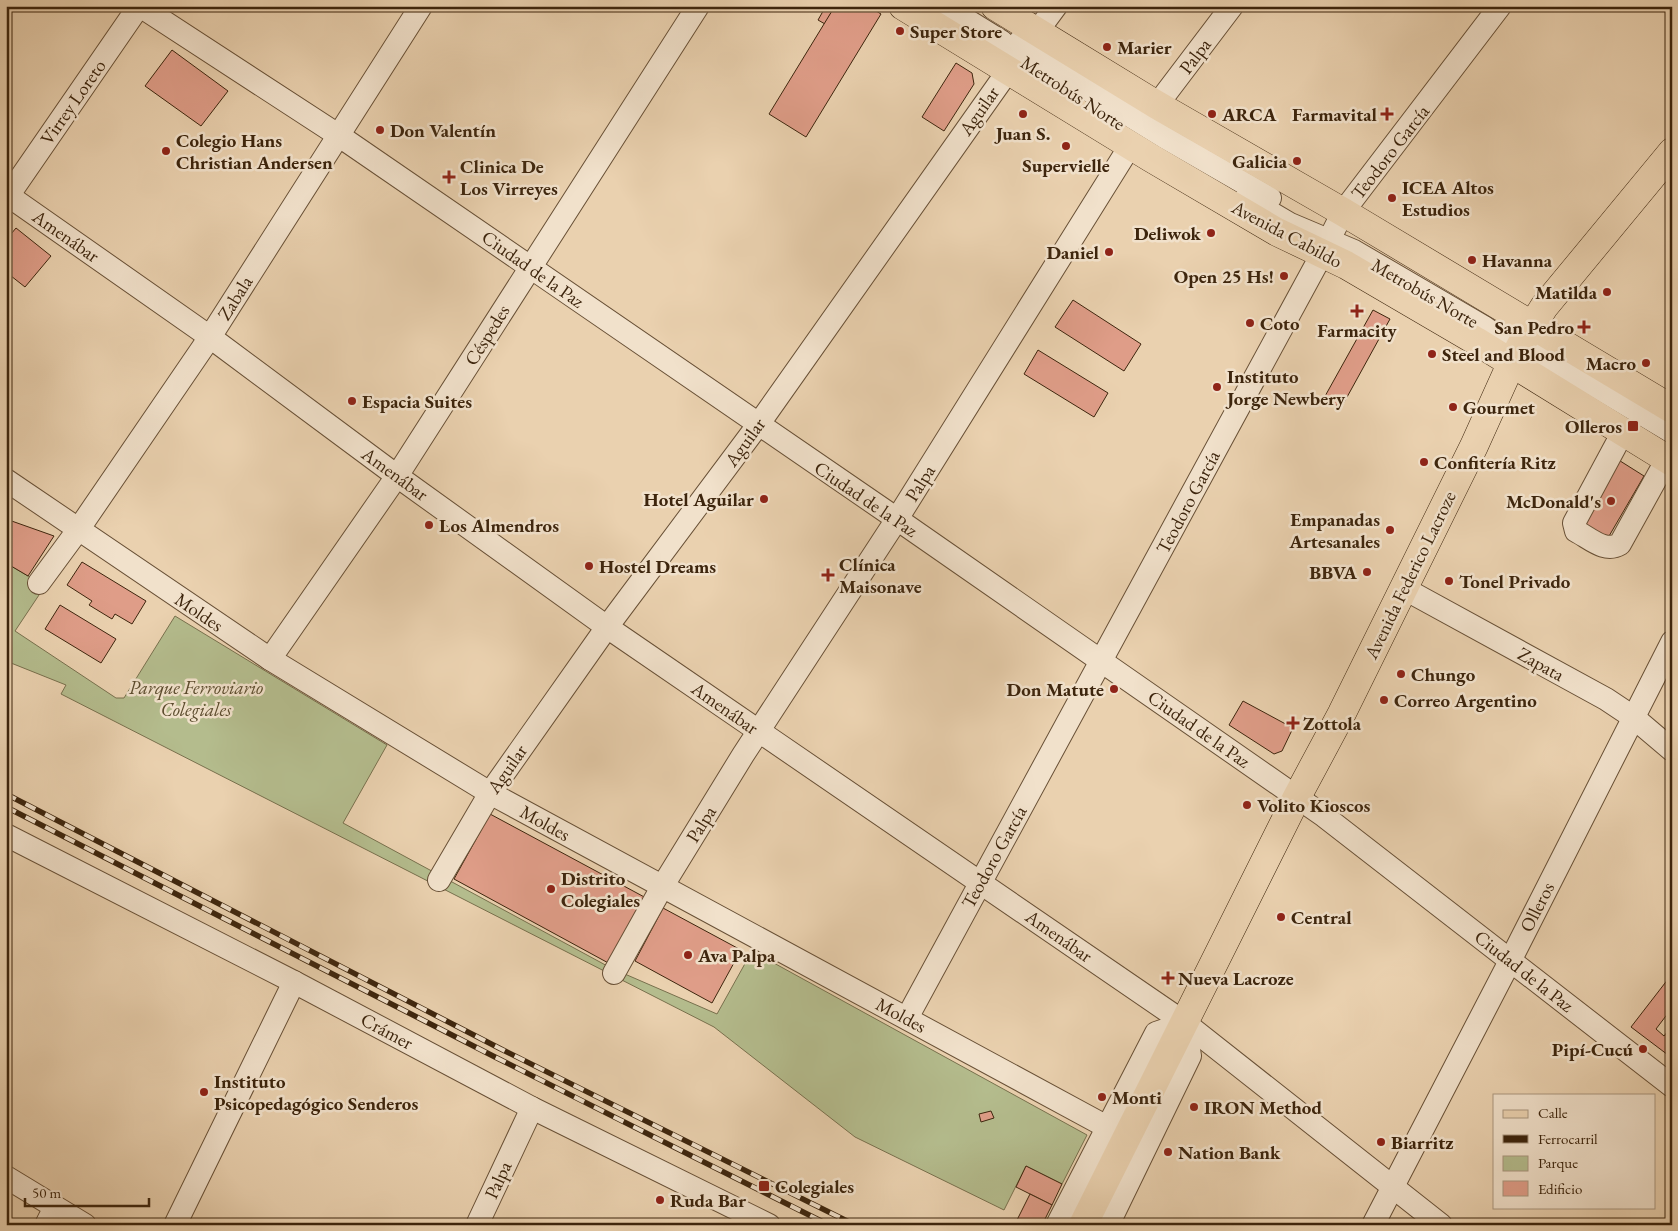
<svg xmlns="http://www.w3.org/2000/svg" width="1678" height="1231" font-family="'EB Garamond',serif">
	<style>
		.green { fill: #b4bc8d; stroke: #78704d }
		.building { fill: #df9d88; stroke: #3d250d }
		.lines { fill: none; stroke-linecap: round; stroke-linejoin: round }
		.minor-casing { stroke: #685036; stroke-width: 24 }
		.major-casing { stroke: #3d250d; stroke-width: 29 }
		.minor { stroke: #f1e1cb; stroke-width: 22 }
		.major { stroke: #ead1af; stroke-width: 28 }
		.rail-casing { stroke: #3d250d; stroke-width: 5.5 }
		.rail { stroke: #f1e1cb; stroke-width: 4; stroke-dasharray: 11; stroke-linecap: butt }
		.poi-dot { fill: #8f2418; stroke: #f1e1cb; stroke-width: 2 }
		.labels { text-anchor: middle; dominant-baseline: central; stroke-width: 5; stroke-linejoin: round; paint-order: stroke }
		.poi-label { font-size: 19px; font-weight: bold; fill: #3d250d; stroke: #f1e1cb; text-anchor: start }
		.street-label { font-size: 19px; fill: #3d250d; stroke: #f1e1cb }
		.park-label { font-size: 19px; font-style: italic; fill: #5b4b2d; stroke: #f1e1cb }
	</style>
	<rect width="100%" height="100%" fill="#ead1af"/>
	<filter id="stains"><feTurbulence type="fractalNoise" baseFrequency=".004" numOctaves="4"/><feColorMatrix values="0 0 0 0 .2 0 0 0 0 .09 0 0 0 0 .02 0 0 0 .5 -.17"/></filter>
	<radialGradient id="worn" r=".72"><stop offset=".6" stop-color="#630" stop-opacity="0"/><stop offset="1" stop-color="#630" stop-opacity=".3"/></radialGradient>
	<!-- green -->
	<polygon class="green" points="6,563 45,586 15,631 116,698 124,698 175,616 387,745 343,823 611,968 717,1014 752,951 1087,1135 1062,1184 1026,1166 1004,1210 855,1137 714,1027 61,694 66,685 6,661"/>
	<!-- building -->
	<g class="building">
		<polygon points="826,6 835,6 825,24 818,20"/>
		<polygon points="835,6 868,6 881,14 806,137 769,114"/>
		<polygon points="172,50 228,91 201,126 145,86"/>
		<polygon points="956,63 972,73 974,84 944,131 922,117"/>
		<polygon points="16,228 51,256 25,287 6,272 6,240"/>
		<polygon points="1073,300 1141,344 1124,371 1055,327"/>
		<polygon points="1373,310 1390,319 1341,408 1324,398"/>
		<polygon points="1038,350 1108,393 1094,417 1024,374"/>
		<polygon points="1617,459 1644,476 1605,543 1577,527"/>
		<polygon points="6,519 54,536 28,576 6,563"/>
		<polygon points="82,562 146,601 132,624 115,614 112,619 89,605 92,601 67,585"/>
		<polygon points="60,605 116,639 101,663 45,629"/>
		<polygon points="1243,701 1293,728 1282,751 1274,754 1229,725"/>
		<polygon points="490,814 648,899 612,965 454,879"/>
		<polygon points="663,908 741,950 712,1003 635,961"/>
		<polygon points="1672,974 1672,1008 1656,1029 1664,1036 1672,1026 1672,1058 1631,1027"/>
		<polygon points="991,1111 994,1118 981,1122 979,1114"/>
		<polygon points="1026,1166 1062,1184 1052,1205 1016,1187"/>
		<polygon points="1030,1194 1052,1205 1042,1225 1022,1225 1016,1222"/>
	</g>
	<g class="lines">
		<defs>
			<g id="minor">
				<polyline points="140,6 338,135 897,519 1324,816 1672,1086"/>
				<polyline points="944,6 1001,41 1029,66"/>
				<polyline points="1020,41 1042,60 1070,79 1164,137 1270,198"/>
				<polyline points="1157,105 1232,6"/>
				<polyline points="6,194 210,337 397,476 607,627 1185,1023 1441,1225"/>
				<polyline points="1246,198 1290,224 1354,251 1484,327 1530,360"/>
				<polyline points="6,199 139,6"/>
				<polyline points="1520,336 1550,359 1672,432"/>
				<path d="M1623,432L1574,523L1576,531C1591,539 1605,553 1620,544L1667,459"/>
				<polyline points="6,480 270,659 490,793 1107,1127"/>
				<polyline points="39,583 78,530 210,337 421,6"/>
				<polyline points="1403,588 1606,699 1633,717 1672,750"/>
				<polyline points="270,659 397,476 698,6"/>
				<polyline points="6,835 294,982 532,1108 769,1225"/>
				<polyline points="439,880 490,793 607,627 758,425 1008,71 1056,6"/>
				<polyline points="614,973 662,887 743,755 897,519 1130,146"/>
				<polyline points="907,1018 1322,254 1343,212 1500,6"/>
				<polyline points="6,1177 85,1225"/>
				<polyline points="46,1225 55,1207"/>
				<polyline points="175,1225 294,982"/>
				<polyline points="477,1225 532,1108"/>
				<polyline points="1057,1225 1156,1033 1185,1023"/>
				<polyline points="1108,1225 1190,1056 1185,1023"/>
				<polyline points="1373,1225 1510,961 1672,642"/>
			</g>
			<g id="major">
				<polyline points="903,6 1151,158 1277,232 1346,265 1476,341 1672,462"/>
				<polyline points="995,6 1157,105 1343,212 1672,409"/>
				<polyline points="1083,1225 1297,797 1342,713 1474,446 1511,364 1524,339 1544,307 1672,152"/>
			</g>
		</defs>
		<!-- minor casing -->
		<use href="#minor" class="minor-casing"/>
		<!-- major casing -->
		<use href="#major" class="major-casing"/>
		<!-- minor -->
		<use href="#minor" class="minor"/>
		<!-- major -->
		<use href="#major" class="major"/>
		<defs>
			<g id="rail">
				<polyline points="6,794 499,1048 855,1225"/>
				<polyline points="6,807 495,1057 829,1225"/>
			</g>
		</defs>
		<!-- rail casing -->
		<use href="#rail" class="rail-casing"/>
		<!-- rail -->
		<use href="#rail" class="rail"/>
	</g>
	<!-- markers -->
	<g class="poi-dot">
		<circle cx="900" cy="31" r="5"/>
		<circle cx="1107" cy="47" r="5"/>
		<circle cx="1023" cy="114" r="5"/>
		<circle cx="1212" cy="114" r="5"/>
		<path d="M1384.5 106.5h5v5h5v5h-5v5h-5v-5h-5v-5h5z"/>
		<circle cx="380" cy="130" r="5"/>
		<circle cx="1066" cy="146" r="5"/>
		<circle cx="166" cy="151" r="5"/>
		<circle cx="1297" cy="161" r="5"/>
		<path d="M446.5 169.5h5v5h5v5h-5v5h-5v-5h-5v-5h5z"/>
		<circle cx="1392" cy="198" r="5"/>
		<circle cx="1211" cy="233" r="5"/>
		<circle cx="1109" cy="252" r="5"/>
		<circle cx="1472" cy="260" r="5"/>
		<circle cx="1284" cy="276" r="5"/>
		<circle cx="1607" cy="292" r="5"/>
		<path d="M1354.5 303.5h5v5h5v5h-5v5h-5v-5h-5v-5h5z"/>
		<circle cx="1250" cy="323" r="5"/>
		<path d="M1581.5 319.5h5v5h5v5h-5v5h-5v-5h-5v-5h5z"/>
		<circle cx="1432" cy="354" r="5"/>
		<circle cx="1646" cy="363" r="5"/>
		<circle cx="1217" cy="387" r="5"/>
		<circle cx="352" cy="401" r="5"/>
		<circle cx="1453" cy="407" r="5"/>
		<rect x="1627" y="420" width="12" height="12" rx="2.5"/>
		<circle cx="1424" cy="462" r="5"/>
		<circle cx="764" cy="499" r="5"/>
		<circle cx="1611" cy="501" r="5"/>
		<circle cx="429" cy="525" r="5"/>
		<circle cx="1390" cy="530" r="5"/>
		<circle cx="589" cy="566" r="5"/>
		<circle cx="1367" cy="572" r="5"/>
		<path d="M825.5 567.5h5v5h5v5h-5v5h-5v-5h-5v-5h5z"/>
		<circle cx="1449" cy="581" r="5"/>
		<circle cx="1401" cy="674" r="5"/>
		<circle cx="1114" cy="689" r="5"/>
		<circle cx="1384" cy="700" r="5"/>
		<path d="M1290.5 715.5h5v5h5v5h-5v5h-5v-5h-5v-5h5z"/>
		<circle cx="1247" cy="805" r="5"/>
		<circle cx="551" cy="889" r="5"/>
		<circle cx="1281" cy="917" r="5"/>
		<circle cx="688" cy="955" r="5"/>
		<path d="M1165.5 970.5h5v5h5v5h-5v5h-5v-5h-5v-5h5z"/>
		<circle cx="1643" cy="1049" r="5"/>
		<circle cx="204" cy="1092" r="5"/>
		<circle cx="1102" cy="1097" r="5"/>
		<circle cx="1194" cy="1107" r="5"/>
		<circle cx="1381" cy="1142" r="5"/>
		<circle cx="1168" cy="1152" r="5"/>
		<rect x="758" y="1180" width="12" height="12" rx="2.5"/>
		<circle cx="660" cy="1200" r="5"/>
	</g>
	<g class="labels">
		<!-- poi labels -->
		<g class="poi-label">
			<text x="910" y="31">Super Store</text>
			<text x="1117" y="47">Marier</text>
			<text x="1222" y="114">ARCA</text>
			<text x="1377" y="114" text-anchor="end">Farmavital</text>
			<text x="390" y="130">Don Valentín</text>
			<text x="1023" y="133" text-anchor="middle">Juan S.</text>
			<text x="176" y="140">Colegio Hans<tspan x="176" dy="22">Christian Andersen</tspan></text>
			<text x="1287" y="161" text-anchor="end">Galicia</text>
			<text x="1066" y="165" text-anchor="middle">Supervielle</text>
			<text x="460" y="166">Clinica De<tspan x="460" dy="22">Los Virreyes</tspan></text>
			<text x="1402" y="187">ICEA Altos<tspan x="1402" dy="22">Estudios</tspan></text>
			<text x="1201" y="233" text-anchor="end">Deliwok</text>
			<text x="1099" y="252" text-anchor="end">Daniel</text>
			<text x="1482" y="260">Havanna</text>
			<text x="1274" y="276" text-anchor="end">Open 25 Hs!</text>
			<text x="1597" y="292" text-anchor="end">Matilda</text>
			<text x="1260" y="323">Coto</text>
			<text x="1574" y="327" text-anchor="end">San Pedro</text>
			<text x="1357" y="330" text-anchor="middle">Farmacity</text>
			<text x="1442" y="354">Steel and Blood</text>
			<text x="1636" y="363" text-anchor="end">Macro</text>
			<text x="1227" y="376">Instituto<tspan x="1227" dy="22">Jorge Newbery</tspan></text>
			<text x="362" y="401">Espacia Suites</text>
			<text x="1463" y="407">Gourmet</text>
			<text x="1622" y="426" text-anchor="end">Olleros</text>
			<text x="1434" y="462">Confitería Ritz</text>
			<text x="754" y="499" text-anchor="end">Hotel Aguilar</text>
			<text x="1601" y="501" text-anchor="end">McDonald's</text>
			<text x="1380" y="519" text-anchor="end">Empanadas<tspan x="1380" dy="22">Artesanales</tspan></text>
			<text x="439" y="525">Los Almendros</text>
			<text x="839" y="564">Clínica<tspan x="839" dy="22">Maisonave</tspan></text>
			<text x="599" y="566">Hostel Dreams</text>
			<text x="1357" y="572" text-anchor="end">BBVA</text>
			<text x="1459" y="581">Tonel Privado</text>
			<text x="1411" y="674">Chungo</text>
			<text x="1104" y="689" text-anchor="end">Don Matute</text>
			<text x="1394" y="700">Correo Argentino</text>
			<text x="1303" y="723">Zottola</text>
			<text x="1257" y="805">Volito Kioscos</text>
			<text x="561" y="878">Distrito<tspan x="561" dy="22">Colegiales</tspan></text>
			<text x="1291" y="917">Central</text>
			<text x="698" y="955">Ava Palpa</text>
			<text x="1178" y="978">Nueva Lacroze</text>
			<text x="1633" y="1049" text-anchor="end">Pipí-Cucú</text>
			<text x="214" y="1081">Instituto<tspan x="214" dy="22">Psicopedagógico Senderos</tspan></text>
			<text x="1112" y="1097">Monti</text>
			<text x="1204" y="1107">IRON Method</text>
			<text x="1391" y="1142">Biarritz</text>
			<text x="1178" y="1152">Nation Bank</text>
			<text x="775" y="1186">Colegiales</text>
			<text x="670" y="1200">Ruda Bar</text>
		</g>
		<!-- street labels -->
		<g class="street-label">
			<text transform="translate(1195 56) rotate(-53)">Palpa</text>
			<text transform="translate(1073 93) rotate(33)">Metrobús Norte</text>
			<text transform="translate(73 102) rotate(-55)">Virrey Loreto</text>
			<text transform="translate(979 111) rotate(-55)">Aguilar</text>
			<text transform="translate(1390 152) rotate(-52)">Teodoro García</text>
			<text transform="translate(1287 234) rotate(28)">Avenida Cabildo</text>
			<text transform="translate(66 236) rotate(35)">Amenábar</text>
			<text transform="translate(533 269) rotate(35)">Ciudad de la Paz</text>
			<text transform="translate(1425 293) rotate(30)">Metrobús Norte</text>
			<text transform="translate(235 298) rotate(-58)">Zabala</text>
			<text transform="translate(487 335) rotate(-58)">Céspedes</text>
			<text transform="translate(745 442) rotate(-54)">Aguilar</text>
			<text transform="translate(395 474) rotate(36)">Amenábar</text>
			<text transform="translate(920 483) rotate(-58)">Palpa</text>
			<text transform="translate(866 499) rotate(34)">Ciudad de la Paz</text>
			<text transform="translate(1188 502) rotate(-62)">Teodoro García</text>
			<text transform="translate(1410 575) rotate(-64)">Avenida Federico Lacroze</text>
			<text transform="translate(199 612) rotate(34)">Moldes</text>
			<text transform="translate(1541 664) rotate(29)">Zapata</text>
			<text transform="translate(725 708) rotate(35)">Amenábar</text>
			<text transform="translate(1199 729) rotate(35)">Ciudad de la Paz</text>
			<text transform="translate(507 769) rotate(-55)">Aguilar</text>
			<text transform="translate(545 823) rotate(29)">Moldes</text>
			<text transform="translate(701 824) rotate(-58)">Palpa</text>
			<text transform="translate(994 857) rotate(-61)">Teodoro García</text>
			<text transform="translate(1537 907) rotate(-63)">Olleros</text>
			<text transform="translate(1059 936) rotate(35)">Amenábar</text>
			<text transform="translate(1524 971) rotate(38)">Ciudad de la Paz</text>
			<text transform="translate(901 1015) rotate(28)">Moldes</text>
			<text transform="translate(387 1031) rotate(28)">Crámer</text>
			<text transform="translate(498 1180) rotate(-65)">Palpa</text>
		</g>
		<!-- park labels -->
		<g class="park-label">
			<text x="196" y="687">Parque Ferroviario<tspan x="196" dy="22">Colegiales</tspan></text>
		</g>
	</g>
	<!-- margin -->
	<rect width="1678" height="1231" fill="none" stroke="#ead1af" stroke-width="25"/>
	<rect x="8" y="8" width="1663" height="1216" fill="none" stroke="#3d250d" stroke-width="2.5"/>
	<rect x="12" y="12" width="1653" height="1206" fill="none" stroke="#3d250d"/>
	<!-- legend -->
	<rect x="1493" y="1094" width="162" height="115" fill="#f1e1cb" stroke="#a9967f"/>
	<rect x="1503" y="1110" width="25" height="8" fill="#ead1af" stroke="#a9967f"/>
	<text x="1538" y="1118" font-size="15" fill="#3d250d">Calle</text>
	<rect x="1503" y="1135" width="25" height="8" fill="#3d250d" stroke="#a9967f"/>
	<text x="1538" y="1144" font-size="15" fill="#3d250d">Ferrocarril</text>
	<rect x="1503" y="1156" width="25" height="15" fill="#b4bc8d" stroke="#a9967f"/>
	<text x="1538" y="1168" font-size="15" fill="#3d250d">Parque</text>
	<rect x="1503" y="1181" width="25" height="15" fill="#df9d88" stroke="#a9967f"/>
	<text x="1538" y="1194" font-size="15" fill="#3d250d">Edificio</text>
	<!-- scale -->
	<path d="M25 1198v8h124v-8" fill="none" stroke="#3d250d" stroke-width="2.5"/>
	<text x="32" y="1198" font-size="15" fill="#3d250d" stroke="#f1e1cb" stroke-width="4" paint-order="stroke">50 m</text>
	<rect width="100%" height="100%" filter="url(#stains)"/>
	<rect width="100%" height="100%" fill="url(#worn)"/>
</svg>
